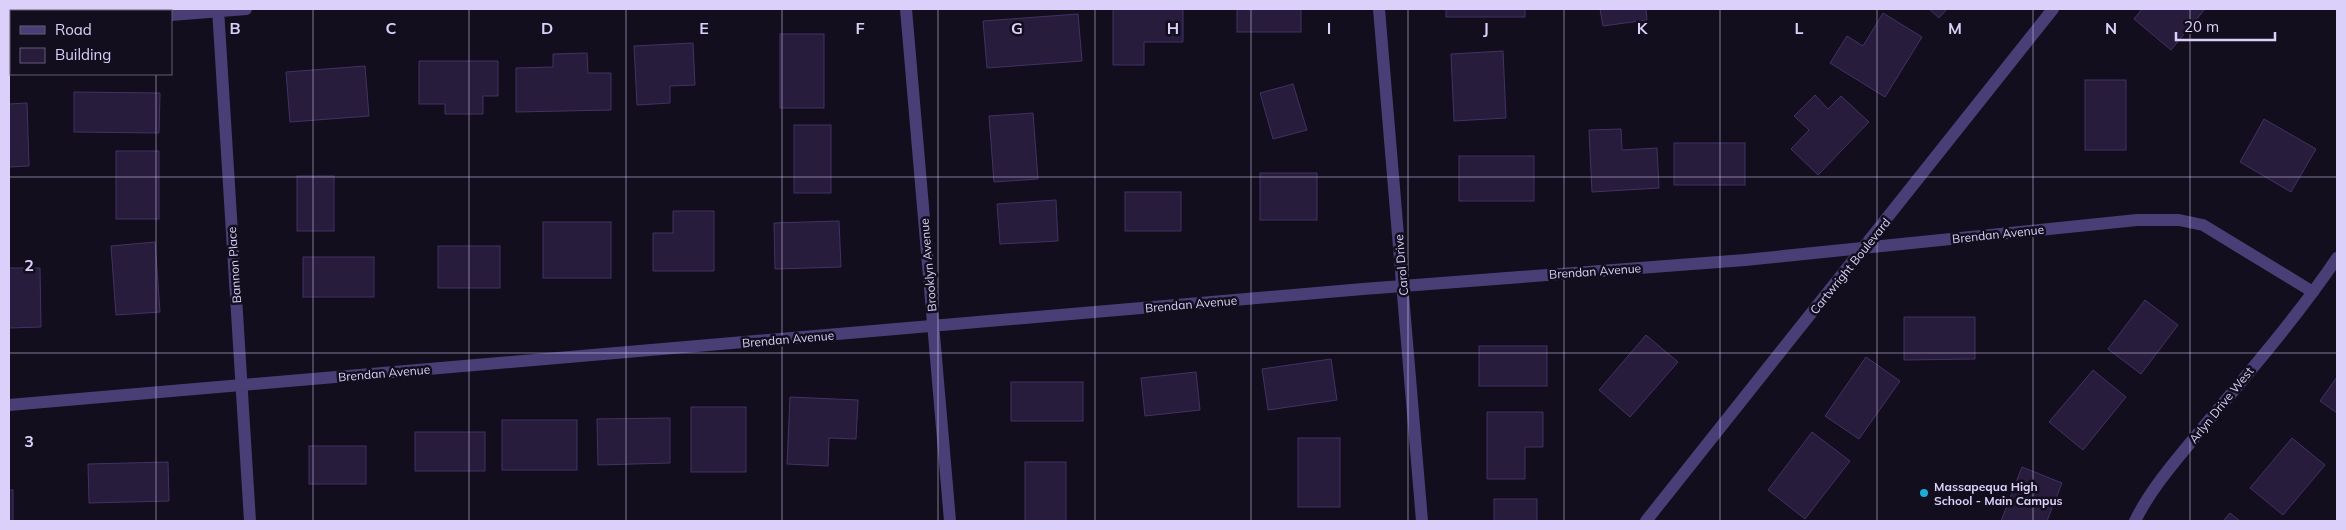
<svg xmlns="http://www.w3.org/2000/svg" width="2346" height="530" font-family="Mulish,sans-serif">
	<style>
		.building { fill: #271c3b; stroke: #433164 }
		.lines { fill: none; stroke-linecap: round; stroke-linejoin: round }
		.minor { stroke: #493f76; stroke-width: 12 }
		.grid { fill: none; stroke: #dad0f9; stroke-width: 1; stroke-opacity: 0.55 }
		.poi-dot { fill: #1babda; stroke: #130e1d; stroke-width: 2 }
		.labels { text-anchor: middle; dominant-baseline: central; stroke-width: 5; stroke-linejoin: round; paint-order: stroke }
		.street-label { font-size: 12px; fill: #dad0f9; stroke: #130e1d }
		.poi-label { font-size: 12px; font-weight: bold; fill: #dad0f9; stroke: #130e1d; text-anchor: start }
		.grid-label { font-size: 16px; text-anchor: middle; font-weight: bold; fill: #dad0f9; stroke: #130e1d; stroke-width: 5; stroke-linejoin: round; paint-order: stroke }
	</style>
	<rect width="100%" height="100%" fill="#130e1d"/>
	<!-- building -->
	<g class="building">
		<polygon points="1113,9 1183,9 1183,42 1144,42 1144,65 1113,65"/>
		<rect x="1237" y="9" width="64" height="23"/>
		<rect x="1446" y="9" width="79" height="8"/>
		<polygon points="1600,9 1646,9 1647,20 1603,26"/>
		<polygon points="1929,9 1947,9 1939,18"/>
		<polygon points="2142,9 2205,9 2171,50 2134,19"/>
		<polygon points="1883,13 1922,37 1885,97 1830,63 1847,36 1863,46"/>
		<polygon points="1078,14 1082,61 987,68 983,21"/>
		<rect x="780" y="34" width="44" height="74"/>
		<polygon points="693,43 695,85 670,86 670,103 637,105 634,46"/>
		<polygon points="1503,51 1506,118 1454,121 1451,54"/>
		<polygon points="587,53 588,73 611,73 611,110 516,112 516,68 553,67 553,54"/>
		<polygon points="419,61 498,61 498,96 483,96 483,114 445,114 445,104 419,104"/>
		<polygon points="365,66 369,116 290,122 286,72"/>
		<rect x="2085" y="80" width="41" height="70"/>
		<polygon points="1293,84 1307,130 1273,139 1260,93"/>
		<polygon points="74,92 160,93 159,133 74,132"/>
		<polygon points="1815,95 1828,109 1841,96 1869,122 1818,175 1791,149 1809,130 1794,116"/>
		<polygon points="27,103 29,166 9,167 9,104"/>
		<polygon points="1033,113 1038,179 994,182 989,116"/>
		<polygon points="2264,119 2316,149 2291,192 2240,162"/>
		<rect x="794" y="125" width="37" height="68"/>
		<polygon points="1621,129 1622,150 1657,148 1659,188 1592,192 1589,130"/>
		<rect x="1674" y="143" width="71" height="42"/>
		<rect x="116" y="151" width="43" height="68"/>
		<rect x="1459" y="156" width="75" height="45"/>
		<rect x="1260" y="173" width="57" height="47"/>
		<rect x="297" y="176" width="37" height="55"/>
		<rect x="1125" y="192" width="56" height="39"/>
		<polygon points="1056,200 1058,241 1000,244 997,204"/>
		<polygon points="673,211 714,211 714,271 653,271 653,233 673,233"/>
		<polygon points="839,221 841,267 775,269 774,223"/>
		<rect x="543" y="222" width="68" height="56"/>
		<polygon points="155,242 160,312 116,315 111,246"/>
		<rect x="438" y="246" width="62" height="42"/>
		<rect x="303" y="257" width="71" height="40"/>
		<polygon points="9,268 40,268 41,327 9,328"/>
		<polygon points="2145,300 2178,325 2141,374 2108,349"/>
		<polygon points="1904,317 1975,317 1975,359 1904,360"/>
		<polygon points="1646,335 1678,362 1630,417 1599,390"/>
		<rect x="1479" y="346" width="68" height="40"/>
		<polygon points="1866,357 1900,381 1859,439 1825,416"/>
		<polygon points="1331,359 1337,400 1268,410 1262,369"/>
		<polygon points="2093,370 2126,397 2083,450 2049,422"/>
		<polygon points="1196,372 1200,410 1145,416 1141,378"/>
		<polygon points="2337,377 2337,413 2320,401"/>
		<rect x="1011" y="382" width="72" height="39"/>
		<polygon points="790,397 858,400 856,439 829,438 828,466 787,464"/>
		<rect x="691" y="407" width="55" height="65"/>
		<polygon points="1487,412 1543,412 1543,447 1525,447 1525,479 1487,479"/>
		<polygon points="670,418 670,463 598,465 597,419"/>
		<rect x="502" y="420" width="75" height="50"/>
		<rect x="415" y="432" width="70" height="39"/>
		<polygon points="1812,432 1850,461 1805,519 1768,490"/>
		<rect x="1298" y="438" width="42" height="69"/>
		<polygon points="2292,438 2325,465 2283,515 2250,488"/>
		<rect x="309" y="446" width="57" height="38"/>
		<polygon points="168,462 169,501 89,503 88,464"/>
		<rect x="1025" y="462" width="41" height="59"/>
		<polygon points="2022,467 2062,483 2047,521 2001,521"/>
		<rect x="9" y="490" width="4" height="31"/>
		<rect x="1494" y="499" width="43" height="22"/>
		<polygon points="2230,513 2240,521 2223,521"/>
	</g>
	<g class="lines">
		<!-- minor -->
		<g class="minor">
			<polyline points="218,9 250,521"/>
			<polyline points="906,9 950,521"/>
			<polyline points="1379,9 1422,521"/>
			<polyline points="171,15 246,9"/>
			<polyline points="9,29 11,29"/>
			<polyline points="9,405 1363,289 1745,260 2137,220 2179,220 2203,225 2313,292"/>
			<polyline points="1646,521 2053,9"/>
			<path d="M2135,521C2152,486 2180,456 2204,426C2250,371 2297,317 2337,258"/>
		</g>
	</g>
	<!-- grid -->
	<path class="grid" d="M156,9V11M313,9V521M469,9V521M626,9V521M782,9V521M938,9V521M1095,9V521M1251,9V521M1408,9V521M1564,9V521M1720,9V521M1877,9V521M2033,9V521M2190,9V521M156,74V521M9,177H2337M9,353H2337"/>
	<!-- markers -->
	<circle class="poi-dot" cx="1924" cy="493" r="5"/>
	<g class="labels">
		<!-- street labels -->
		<g class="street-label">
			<text transform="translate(1998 234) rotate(-6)">Brendan Avenue</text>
			<text transform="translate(234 265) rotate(-94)">Bannon Place</text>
			<text transform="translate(928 265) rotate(-95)">Brooklyn Avenue</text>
			<text transform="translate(1401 265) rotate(-95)">Carol Drive</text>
			<text transform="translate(1850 266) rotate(-51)">Cartwright Boulevard</text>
			<text transform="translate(1595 271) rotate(-4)">Brendan Avenue</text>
			<text transform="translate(1191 304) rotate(-5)">Brendan Avenue</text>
			<text transform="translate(788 339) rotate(-5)">Brendan Avenue</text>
			<text transform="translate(384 373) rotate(-5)">Brendan Avenue</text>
			<text transform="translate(2221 405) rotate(-51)">Arlyn Drive West</text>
		</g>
		<!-- poi labels -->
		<g class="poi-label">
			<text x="1934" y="486">Massapequa High<tspan x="1934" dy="14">School - Main Campus</tspan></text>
		</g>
	</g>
	<g class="grid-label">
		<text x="235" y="34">B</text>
		<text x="391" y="34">C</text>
		<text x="547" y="34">D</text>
		<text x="704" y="34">E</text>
		<text x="860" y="34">F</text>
		<text x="1017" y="34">G</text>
		<text x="1173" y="34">H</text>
		<text x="1329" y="34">I</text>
		<text x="1486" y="34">J</text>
		<text x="1642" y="34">K</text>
		<text x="1799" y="34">L</text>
		<text x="1955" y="34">M</text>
		<text x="2111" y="34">N</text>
		<text x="29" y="271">2</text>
		<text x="29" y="447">3</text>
	</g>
	<!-- border -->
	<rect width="2346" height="530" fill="none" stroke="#dad0f9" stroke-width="20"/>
	<!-- legend -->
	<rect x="10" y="10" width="162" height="65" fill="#130e1d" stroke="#635c75"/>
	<rect x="20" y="26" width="25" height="8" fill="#493f76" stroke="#635c75"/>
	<text x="55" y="35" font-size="15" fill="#dad0f9">Road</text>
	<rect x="20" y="48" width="25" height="15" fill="#271c3b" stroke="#635c75"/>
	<text x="55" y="60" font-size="15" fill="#dad0f9">Building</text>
	<!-- scale -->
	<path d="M2176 32v8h99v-8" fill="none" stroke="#dad0f9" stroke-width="2.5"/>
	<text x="2184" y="32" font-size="15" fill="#dad0f9" stroke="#130e1d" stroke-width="4" paint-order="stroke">20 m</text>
</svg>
